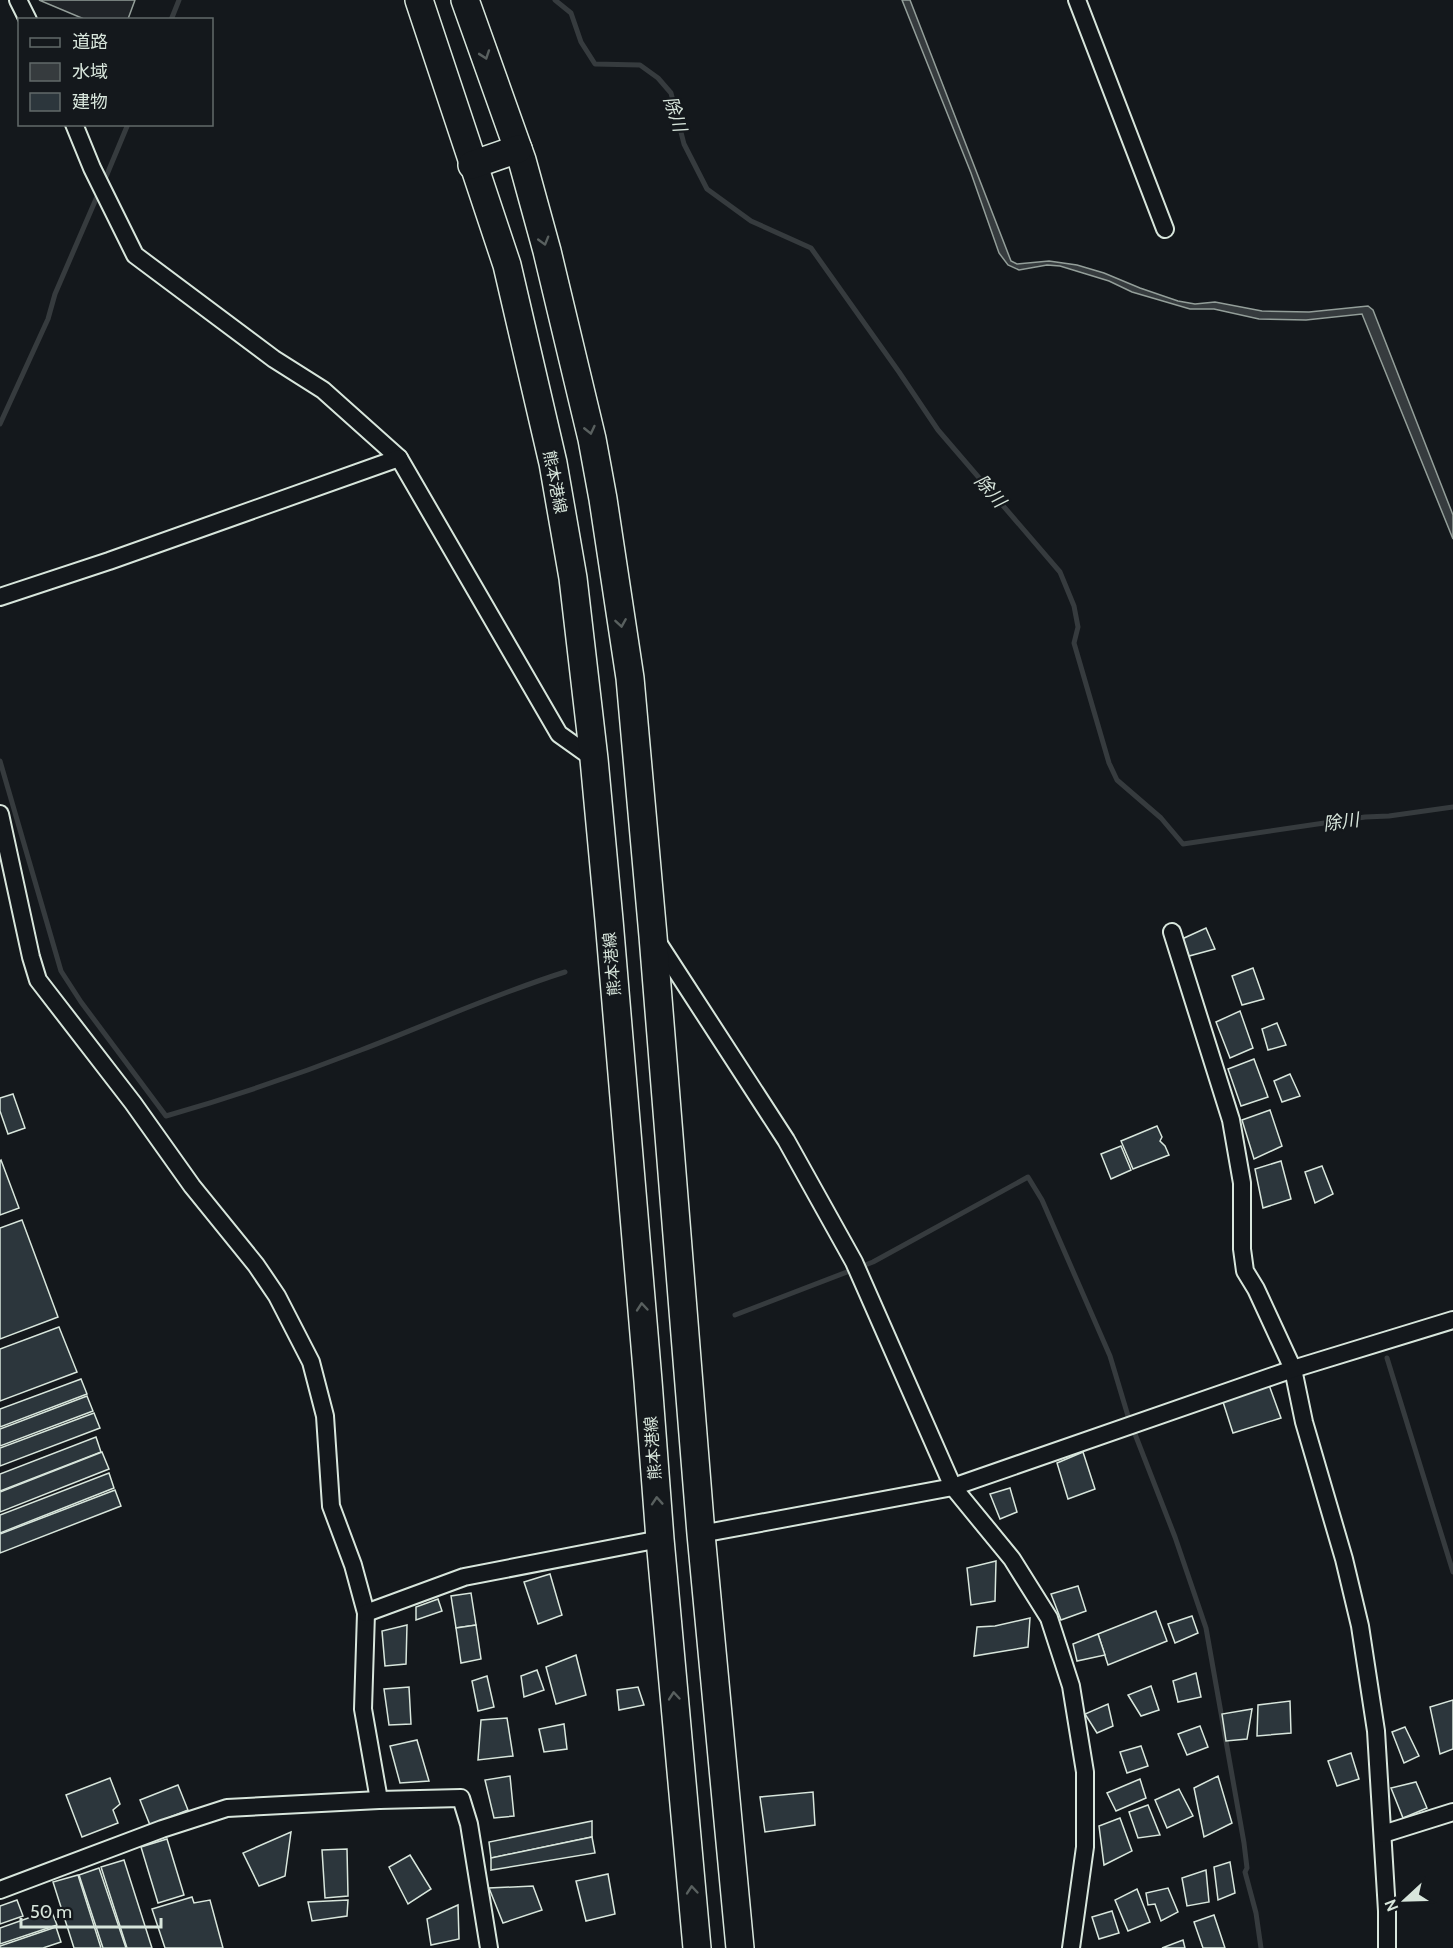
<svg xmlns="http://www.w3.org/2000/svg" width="1453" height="1948" font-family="Cabin,'Noto Sans JP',sans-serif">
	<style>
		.green { fill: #202428; stroke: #939e99; stroke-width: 1.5 }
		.water { fill: #363b3e; stroke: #939e99; stroke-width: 1.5 }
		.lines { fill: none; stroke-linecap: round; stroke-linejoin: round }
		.stream { stroke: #363b3e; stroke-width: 5 }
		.building { fill: #2c363c; stroke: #d8e6dc; stroke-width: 1.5 }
		.minor-casing { stroke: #d8e6dc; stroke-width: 20 }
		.primary-casing { stroke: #d8e6dc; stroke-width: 30 }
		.minor { stroke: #14181c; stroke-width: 16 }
		.primary { stroke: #14181c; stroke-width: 27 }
		.oneway { stroke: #59605f }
		.labels { text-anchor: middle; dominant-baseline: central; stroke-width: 4.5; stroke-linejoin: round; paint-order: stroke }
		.street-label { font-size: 16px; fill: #d8e6dc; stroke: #14181c }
		.water-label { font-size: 18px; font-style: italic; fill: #d8e6dc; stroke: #14181c }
	</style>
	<rect width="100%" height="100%" fill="#14181c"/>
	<!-- green -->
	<polygon class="green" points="39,0 135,0 128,19 84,19"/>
	<!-- water -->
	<polygon class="water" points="902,0 910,0 1011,261 1017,264 1049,261 1077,265 1104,273 1140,288 1178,301 1195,304 1215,302 1262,311 1309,312 1368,306 1373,310 1453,515 1453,539 1362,314 1306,320 1259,319 1214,309 1190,309 1132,292 1109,281 1060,266 1047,265 1019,270 1008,265 999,253 971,173"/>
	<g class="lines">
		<!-- stream -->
		<g class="stream">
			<polyline points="555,0 571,13 581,42 595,64 640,65 658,78 671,93 684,144 707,189 751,221 811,248 899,372 938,430 1060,572 1074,606 1078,627 1074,643 1109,763 1117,780 1161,818 1183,844 1365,817 1389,816 1453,807"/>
			<polyline points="171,20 179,0"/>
			<polyline points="103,184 128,124"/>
			<polyline points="0,424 48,319 55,294 99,192"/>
			<path d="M0,761L61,971L81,1002L166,1116C232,1097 297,1075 361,1050C429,1024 495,994 565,972"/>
			<polyline points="735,1315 873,1262 1028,1177 1042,1200 1110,1356 1128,1416 1175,1537 1206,1628 1244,1843 1247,1868 1245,1872 1256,1913 1261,1948"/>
			<polyline points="1387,1358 1453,1572"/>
		</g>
	</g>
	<!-- building -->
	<g class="building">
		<polygon points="1206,928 1215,949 1189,956 1182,939"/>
		<polygon points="1253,968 1264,999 1242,1005 1232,976"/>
		<polygon points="1240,1011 1253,1048 1230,1058 1216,1022"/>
		<polygon points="1277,1023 1286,1045 1268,1050 1262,1029"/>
		<polygon points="1254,1059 1268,1097 1241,1106 1228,1069"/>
		<polygon points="1290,1074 1300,1096 1282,1102 1274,1081"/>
		<polygon points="13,1094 25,1128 8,1134 0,1111 0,1098"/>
		<polygon points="1270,1110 1282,1146 1254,1159 1242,1120"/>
		<polygon points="1157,1126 1162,1137 1160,1141 1165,1146 1169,1155 1133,1169 1121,1141"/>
		<polygon points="1121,1146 1131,1170 1111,1179 1101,1154"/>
		<polygon points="1,1160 19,1208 0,1215 0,1161"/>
		<polygon points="1281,1161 1291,1199 1263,1208 1255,1169"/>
		<polygon points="1322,1166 1333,1194 1315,1203 1305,1172"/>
		<polygon points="22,1220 58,1317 0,1339 0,1228"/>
		<polygon points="59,1327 77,1372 0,1401 0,1349"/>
		<polygon points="81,1379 87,1394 0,1427 0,1409"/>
		<polygon points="1269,1385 1281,1418 1233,1433 1223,1402"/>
		<polygon points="87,1396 93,1411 0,1446 0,1429"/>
		<polygon points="94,1413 100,1428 0,1466 0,1448"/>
		<polygon points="96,1437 101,1452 0,1491 0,1474"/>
		<polygon points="102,1452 109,1469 0,1512 0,1492"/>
		<polygon points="1083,1452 1095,1489 1068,1499 1057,1463"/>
		<polygon points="109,1473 114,1488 0,1533 0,1515"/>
		<polygon points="1010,1488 1017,1512 1000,1519 990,1494"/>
		<polygon points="115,1490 121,1506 0,1553 0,1534"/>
		<polygon points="996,1561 995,1601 971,1605 967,1568"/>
		<polygon points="550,1574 562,1615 538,1624 524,1582"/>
		<polygon points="1078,1586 1086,1611 1061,1620 1051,1594"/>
		<polygon points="471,1593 476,1625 456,1628 451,1596"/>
		<polygon points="438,1599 442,1611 416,1620 416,1607"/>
		<polygon points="1156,1611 1167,1641 1108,1665 1098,1634"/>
		<polygon points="1192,1616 1198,1633 1175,1643 1168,1624"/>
		<polygon points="1030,1618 1028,1647 974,1656 977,1627 995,1626"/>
		<polygon points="407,1625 406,1664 385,1666 382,1631"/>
		<polygon points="476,1625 481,1659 461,1663 456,1628"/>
		<polygon points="1098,1634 1105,1655 1077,1661 1073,1644"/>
		<polygon points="576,1655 586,1695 556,1704 546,1667"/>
		<polygon points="537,1670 544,1690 524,1697 521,1676"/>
		<polygon points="1196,1673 1201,1697 1178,1702 1173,1681"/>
		<polygon points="487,1676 494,1707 478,1711 472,1681"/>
		<polygon points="1151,1686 1159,1710 1141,1716 1128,1695"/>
		<polygon points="409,1687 411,1724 389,1725 384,1689"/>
		<polygon points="638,1687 644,1705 619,1710 617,1690"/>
		<polygon points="1453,1700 1453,1749 1440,1754 1430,1707"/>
		<polygon points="1290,1701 1291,1733 1257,1736 1258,1705"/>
		<polygon points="1108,1704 1113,1726 1097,1733 1085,1714"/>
		<polygon points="1252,1709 1247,1739 1226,1741 1222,1714"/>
		<polygon points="507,1718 513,1756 478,1760 481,1720"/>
		<polygon points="564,1724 567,1749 544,1752 539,1729"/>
		<polygon points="1200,1726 1208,1747 1187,1755 1178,1734"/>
		<polygon points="1405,1727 1419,1756 1404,1763 1392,1732"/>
		<polygon points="417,1740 429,1781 400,1783 390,1746"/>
		<polygon points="1141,1746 1148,1766 1127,1773 1120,1752"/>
		<polygon points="1351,1753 1359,1779 1337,1786 1328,1761"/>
		<polygon points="510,1776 514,1816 494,1818 485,1780"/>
		<polygon points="1218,1776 1232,1823 1204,1837 1194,1788"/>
		<polygon points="110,1778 120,1804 113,1810 118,1823 82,1837 66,1795"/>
		<polygon points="1140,1779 1146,1798 1116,1811 1107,1793"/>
		<polygon points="1416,1782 1427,1808 1403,1818 1391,1788"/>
		<polygon points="178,1785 188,1810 150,1825 140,1800"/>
		<polygon points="1179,1789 1193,1816 1167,1828 1155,1800"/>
		<polygon points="813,1792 815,1825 765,1832 760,1797"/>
		<polygon points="1148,1805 1160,1835 1138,1838 1129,1812"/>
		<polygon points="1120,1818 1132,1851 1104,1865 1099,1826"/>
		<polygon points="592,1821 592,1837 491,1858 489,1842"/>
		<polygon points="291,1832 285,1876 259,1886 243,1853"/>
		<polygon points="592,1837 595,1853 491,1870 491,1858"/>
		<polygon points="167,1839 184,1895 158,1903 141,1847"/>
		<polygon points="347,1849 348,1896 325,1898 322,1850"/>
		<polygon points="410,1855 431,1889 408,1904 389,1867"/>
		<polygon points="124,1860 152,1948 127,1948 101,1867"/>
		<polygon points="1230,1862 1235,1893 1218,1900 1214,1867"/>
		<polygon points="99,1868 126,1948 103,1948 79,1875"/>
		<polygon points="1206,1870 1209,1902 1187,1906 1182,1878"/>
		<polygon points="608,1874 615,1914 586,1921 576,1881"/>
		<polygon points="78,1875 101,1948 74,1948 53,1882"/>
		<polygon points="533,1886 542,1910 503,1923 489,1888"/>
		<polygon points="1168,1888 1178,1912 1161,1921 1155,1904 1148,1905 1146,1893"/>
		<polygon points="1137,1889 1150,1922 1128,1931 1115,1900"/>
		<polygon points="192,1897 194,1903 210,1900 223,1948 165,1948 152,1909"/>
		<polygon points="17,1900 23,1916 0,1924 0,1906"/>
		<polygon points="348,1900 347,1916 312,1921 308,1902"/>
		<polygon points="458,1905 459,1939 431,1945 427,1919"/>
		<polygon points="51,1910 57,1925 0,1944 0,1928"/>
		<polygon points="1112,1911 1119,1933 1099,1939 1092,1917"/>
		<polygon points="1214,1915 1225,1948 1203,1948 1194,1922"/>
		<polygon points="56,1927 61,1942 43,1948 0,1948 0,1946"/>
		<polygon points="1183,1940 1185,1948 1162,1948"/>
	</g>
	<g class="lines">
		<defs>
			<g id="minor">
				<polyline points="18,0 28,20"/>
				<polyline points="1077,0 1165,229"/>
				<polyline points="74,124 92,168 135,255 274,359 323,390 399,458 559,734 594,759"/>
				<polyline points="0,597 109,561 399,458"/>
				<polyline points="0,814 31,957 38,980 133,1103 192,1186 256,1265 277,1296 311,1362 325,1416 331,1506 353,1565 366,1613 363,1709 379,1800"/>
				<polyline points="1172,932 1231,1120 1242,1183 1242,1249 1245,1271 1256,1289 1293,1369 1304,1422 1344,1559 1360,1626 1376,1731 1387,1911 1387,1948"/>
				<polyline points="657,941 786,1140 854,1262 953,1487 1012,1559 1049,1618 1071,1686 1085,1772 1085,1847 1071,1948"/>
				<polyline points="701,1534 953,1487 1293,1369 1453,1320"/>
				<polyline points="366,1613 464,1577 660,1539"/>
				<polyline points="1383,1834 1453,1812"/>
				<polyline points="0,1890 162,1829 227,1808 379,1800 461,1798 469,1824 489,1948"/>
			</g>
			<g id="primary">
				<polyline points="419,0 507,265 553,463 573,578 594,759 609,920 648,1381 660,1539 697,1948"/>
				<polyline points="465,0 522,160 547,251 592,439 603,499 630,678 653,936 701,1534 740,1948"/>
				<polyline points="472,165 518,149"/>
			</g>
		</defs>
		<!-- minor casing -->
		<use href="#minor" class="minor-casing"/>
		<!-- primary casing -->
		<use href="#primary" class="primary-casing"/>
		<!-- minor -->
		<use href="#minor" class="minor"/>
		<!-- primary -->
		<use href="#primary" class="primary"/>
	</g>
	<!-- one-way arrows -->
	<defs><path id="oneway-chevron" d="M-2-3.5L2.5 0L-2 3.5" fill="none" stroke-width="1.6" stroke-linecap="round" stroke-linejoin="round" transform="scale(1.5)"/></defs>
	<g class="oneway">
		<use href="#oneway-chevron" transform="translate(485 55) rotate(71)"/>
		<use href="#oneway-chevron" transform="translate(544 241) rotate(74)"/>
		<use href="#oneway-chevron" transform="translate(590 430) rotate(77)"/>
		<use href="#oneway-chevron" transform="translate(621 623) rotate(81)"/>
		<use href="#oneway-chevron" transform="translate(642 1307) rotate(-95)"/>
		<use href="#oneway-chevron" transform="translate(657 1501) rotate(-94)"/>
		<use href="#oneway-chevron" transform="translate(674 1696) rotate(-95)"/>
		<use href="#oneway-chevron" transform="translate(692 1890) rotate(-95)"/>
	</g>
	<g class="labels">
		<!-- street labels -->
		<g class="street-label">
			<text transform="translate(555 482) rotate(79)">熊本港線</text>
			<text transform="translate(612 964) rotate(-95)">熊本港線</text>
			<text transform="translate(653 1448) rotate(-94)">熊本港線</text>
		</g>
		<!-- water labels -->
		<g class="water-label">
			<text transform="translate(675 114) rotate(72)">除川</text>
			<text transform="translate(990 491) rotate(49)">除川</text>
			<text transform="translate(1341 822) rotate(-8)">除川</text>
		</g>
	</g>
	<!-- legend -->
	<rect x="18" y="18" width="195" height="108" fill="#14181c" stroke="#626a69" stroke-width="1.5"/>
	<rect x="30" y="38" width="30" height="9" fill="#14181c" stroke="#626a69" stroke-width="1.5"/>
	<text x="72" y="48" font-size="18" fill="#d8e6dc">道路</text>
	<rect x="30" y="63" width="30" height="18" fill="#363b3e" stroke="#626a69" stroke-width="1.5"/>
	<text x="72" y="78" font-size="18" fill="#d8e6dc">水域</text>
	<rect x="30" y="93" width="30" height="18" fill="#2c363c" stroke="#626a69" stroke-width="1.5"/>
	<text x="72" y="108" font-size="18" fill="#d8e6dc">建物</text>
	<!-- north arrow -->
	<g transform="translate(1405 1900) rotate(248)" stroke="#14181c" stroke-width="4.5" paint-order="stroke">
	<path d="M0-4.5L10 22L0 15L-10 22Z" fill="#d8e6dc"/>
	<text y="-9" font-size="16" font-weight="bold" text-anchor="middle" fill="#d8e6dc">N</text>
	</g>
	<!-- scale -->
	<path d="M21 1918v9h140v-9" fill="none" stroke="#d8e6dc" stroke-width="3"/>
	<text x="30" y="1918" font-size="18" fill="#d8e6dc" stroke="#14181c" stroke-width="4.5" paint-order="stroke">50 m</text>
</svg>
